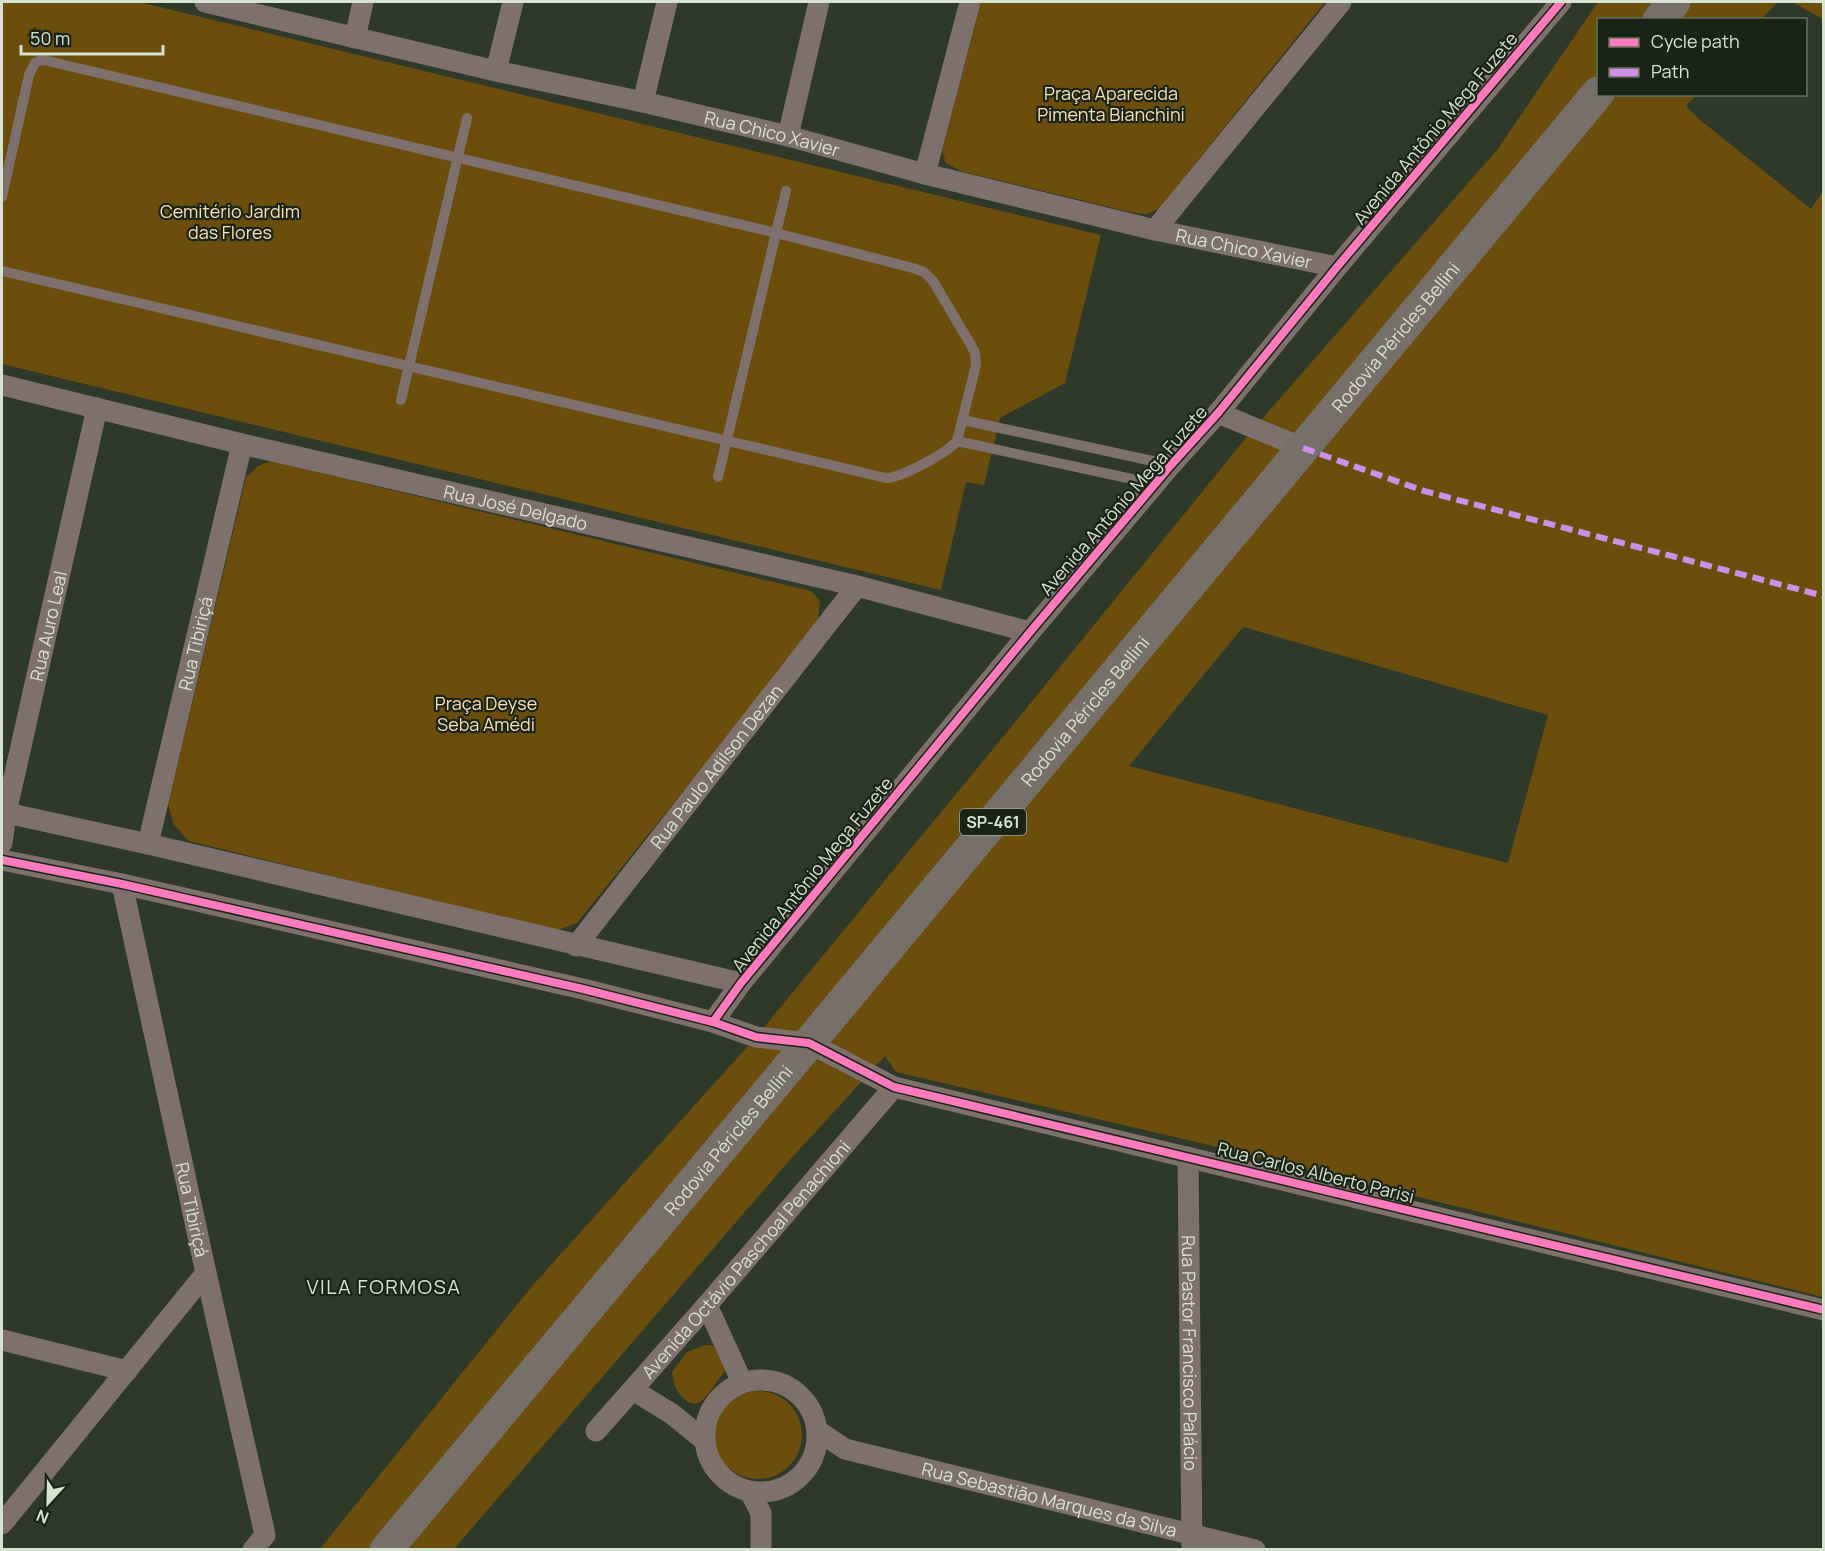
<svg xmlns="http://www.w3.org/2000/svg" width="1825" height="1551" font-family="Manrope,sans-serif">
	<style>
		.green { fill: #6b4d0c; fill-rule: evenodd }
		.lines { fill: none; stroke-linecap: round; stroke-linejoin: round }
		.service { stroke: #7e706c; stroke-width: 10 }
		.minor { stroke: #7e706c; stroke-width: 21 }
		.primary { stroke: #77706a; stroke-width: 33 }
		.quiet { stroke: #ce8fe9; stroke-width: 6; stroke-dasharray: 12 6; stroke-linecap: butt }
		.cycleway-casing { stroke: #1a2416; stroke-width: 11 }
		.cycleway { stroke: #fd7abc; stroke-width: 8 }
		.labels { text-anchor: middle; dominant-baseline: central; stroke-width: 4.5; stroke-linejoin: round; paint-order: stroke }
		.shield { fill: #1a2416; stroke: #9eaa99; stroke-width: 1.5 }
		.shield-label { font-size: 16px; font-weight: bold; fill: #d6e3d1 }
		.park-label { font-size: 18px; fill: #fce0b6; stroke: #1a2416 }
		.street-label { font-size: 18px; fill: #d6e3d1; stroke: #1a2416 }
		.neighbourhood-label { font-size: 20px; letter-spacing: 1.5px; fill: #d6e3d1; stroke: #1a2416 }
	</style>
	<rect width="100%" height="100%" fill="#2e3929"/>
	<!-- green -->
	<g class="green">
		<polygon points="2,2 139,2 1101,235 1065,383 1000,418 984,485 966,482 941,590 2,364"/>
		<polygon points="981,2 1325,2 1159,209 1147,214 1134,213 960,171 946,163 942,151"/>
		<path d="M1598,2H1778L1762,19L1598,20V94L1696,95L1686,106L1699,119L1811,209L1823,191V1297L1192,1141L896,1072L885,1056L788,1162L454,1549L319,1550L533,1285L756,1037L1007,732L1254,428L1497,150ZM1243,627L1548,715L1508,863L1129,766Z"/>
		<polygon points="1792,2 1823,2 1823,19"/>
		<polygon points="271,461 811,591 820,601 817,625 577,923 558,930 539,927 189,841 174,825 168,805 246,477 258,466"/>
		<path d="M705,1345L714,1346L726,1371C714,1380 703,1416 684,1399C676,1391 673,1382 672,1372L687,1352Z"/>
		<circle cx="758" cy="1435" r="44"/>
	</g>
	<g class="lines">
		<!-- service -->
		<g class="service">
			<path d="M2,197L29,75L35,63L41,60L48,61L776,233L913,268L924,272L933,281L971,345L975,353L976,365L957,441C947,453 901,478 886,478L2,271"/>
			<polyline points="401,400 467,118"/>
			<polyline points="963,420 1171,465"/>
			<polyline points="957,441 1155,484"/>
			<polyline points="718,477 786,191"/>
		</g>
		<!-- minor -->
		<g class="minor">
			<path id="s1" d="M205,2L496,71L643,102L788,136L925,174L1155,230L1337,267"/>
			<polyline points="355,38 363,2"/>
			<polyline points="496,71 513,2"/>
			<polyline points="643,102 667,2"/>
			<polyline points="788,136 819,2"/>
			<polyline points="925,174 970,2"/>
			<polyline points="1155,230 1341,2"/>
			<path id="s2" d="M2,385L242,444L857,586L1030,632"/>
			<polyline points="1218,413 1303,448"/>
			<polyline points="2,812 148,844 741,983"/>
			<path id="s3" d="M2,843L6,813L97,408"/>
			<path id="s4" d="M148,844L242,444"/>
			<polyline points="2,860 122,884 583,989 713,1022 756,1037 809,1043 894,1087 1824,1310"/>
			<path id="s5" d="M122,884L206,1273L265,1535L253,1550"/>
			<path id="s6" d="M576,946L857,586"/>
			<polyline points="713,1022 741,983 1030,632 1171,465 1218,413 1337,267 1561,2"/>
			<path id="s7" d="M1188,1157L1192,1550"/>
			<polyline points="707,1305 742,1382"/>
			<polyline points="2,1340 127,1371"/>
			<circle cx="761" cy="1436" r="56"/>
			<polyline points="633,1390 672,1414 704,1440"/>
			<path id="s8" d="M596,1431L707,1305L894,1087"/>
			<path id="s9" d="M818,1431L845,1449L1255,1550"/>
			<polyline points="750,1492 761,1513 761,1550"/>
			<polyline points="2,1524 206,1273"/>
		</g>
		<!-- primary -->
		<g class="primary">
			<polyline points="1659,20 1674,2"/>
			<path id="s10" d="M386,1550L809,1043L1598,93"/>
		</g>
		<!-- quiet -->
		<polyline class="quiet" points="1303,448 1424,491 1824,596"/>
		<defs>
			<g id="cycleway">
				<polyline points="2,860 122,884 583,989 713,1022 756,1037 809,1043 894,1087 1824,1310"/>
				<polyline points="713,1022 741,983 1030,632 1171,465 1218,413 1337,267 1561,2"/>
			</g>
		</defs>
		<!-- cycleway casing -->
		<use href="#cycleway" class="cycleway-casing"/>
		<!-- cycleway -->
		<use href="#cycleway" class="cycleway"/>
	</g>
	<g class="labels">
		<!-- shield labels -->
		<rect class="shield" x="960" y="809" width="66" height="26" rx="4.5"/>
		<g class="shield-label">
			<text x="993" y="822">SP-461</text>
		</g>
		<!-- park labels -->
		<g class="park-label">
			<text x="1111" y="93">Praça Aparecida<tspan x="1111" dy="21">Pimenta Bianchini</tspan></text>
			<text x="230" y="211">Cemitério Jardim<tspan x="230" dy="21">das Flores</tspan></text>
			<text x="486" y="703">Praça Deyse<tspan x="486" dy="21">Seba Amédi</tspan></text>
		</g>
		<!-- street labels -->
		<g class="street-label">
			<text transform="translate(1435 128) rotate(-50)">Avenida Antônio Mega Fuzete</text>
			<text stroke="none"><textPath href="#s1" startOffset="582">Rua Chico Xavier</textPath></text>
			<text stroke="none"><textPath href="#s1" startOffset="1068">Rua Chico Xavier</textPath></text>
			<text stroke="none"><textPath href="#s10" startOffset="1578">Rodovia Péricles Bellini</textPath></text>
			<text transform="translate(1123 500) rotate(-49)">Avenida Antônio Mega Fuzete</text>
			<text stroke="none"><textPath href="#s2" startOffset="528">Rua José Delgado</textPath></text>
			<text stroke="none"><textPath href="#s3" startOffset="222">Rua Auro Leal</textPath></text>
			<text stroke="none"><textPath href="#s4" startOffset="206">Rua Tibiriçá</textPath></text>
			<text stroke="none"><textPath href="#s10" startOffset="1092">Rodovia Péricles Bellini</textPath></text>
			<text stroke="none"><textPath href="#s6" startOffset="228">Rua Paulo Adilson Dezan</textPath></text>
			<text transform="translate(812 874) rotate(-51)">Avenida Antônio Mega Fuzete</text>
			<text stroke="none"><textPath href="#s10" startOffset="534">Rodovia Péricles Bellini</textPath></text>
			<text transform="translate(1316 1172) rotate(14)">Rua Carlos Alberto Parisi</text>
			<text stroke="none"><textPath href="#s5" startOffset="333">Rua Tibiriçá</textPath></text>
			<text stroke="none"><textPath href="#s8" startOffset="228">Avenida Octávio Paschoal Penachioni</textPath></text>
			<text stroke="none"><textPath href="#s7" startOffset="196">Rua Pastor Francisco Palácio</textPath></text>
			<text stroke="none"><textPath href="#s9" startOffset="243">Rua Sebastião Marques da Silva</textPath></text>
		</g>
		<!-- neighbourhood labels -->
		<g class="neighbourhood-label">
			<text x="384" y="1286">VILA FORMOSA</text>
		</g>
	</g>
	<!-- border -->
	<rect width="1825" height="1551" fill="none" stroke="#d6e3d1" stroke-width="6"/>
	<!-- legend -->
	<rect x="1597" y="18" width="210" height="78" fill="#1a2416" stroke="#657061" stroke-width="1.5"/>
	<rect x="1609" y="38" width="30" height="9" fill="#fd7abc" stroke="#657061" stroke-width="1.5"/>
	<text x="1651" y="48" font-size="18" fill="#d6e3d1">Cycle path</text>
	<rect x="1609" y="68" width="30" height="9" fill="#ce8fe9" stroke="#657061" stroke-width="1.5"/>
	<text x="1651" y="78" font-size="18" fill="#d6e3d1">Path</text>
	<!-- north arrow -->
	<g transform="translate(48 1503) rotate(202)" stroke="#1a2416" stroke-width="4.5" paint-order="stroke">
	<path d="M0-4.5L10 22L0 15L-10 22Z" fill="#d6e3d1"/>
	<text y="-9" font-size="16" font-weight="bold" text-anchor="middle" fill="#d6e3d1">N</text>
	</g>
	<!-- scale -->
	<path d="M21 45v9h142v-9" fill="none" stroke="#d6e3d1" stroke-width="3"/>
	<text x="30" y="45" font-size="18" fill="#d6e3d1" stroke="#1a2416" stroke-width="4.5" paint-order="stroke">50 m</text>
</svg>
